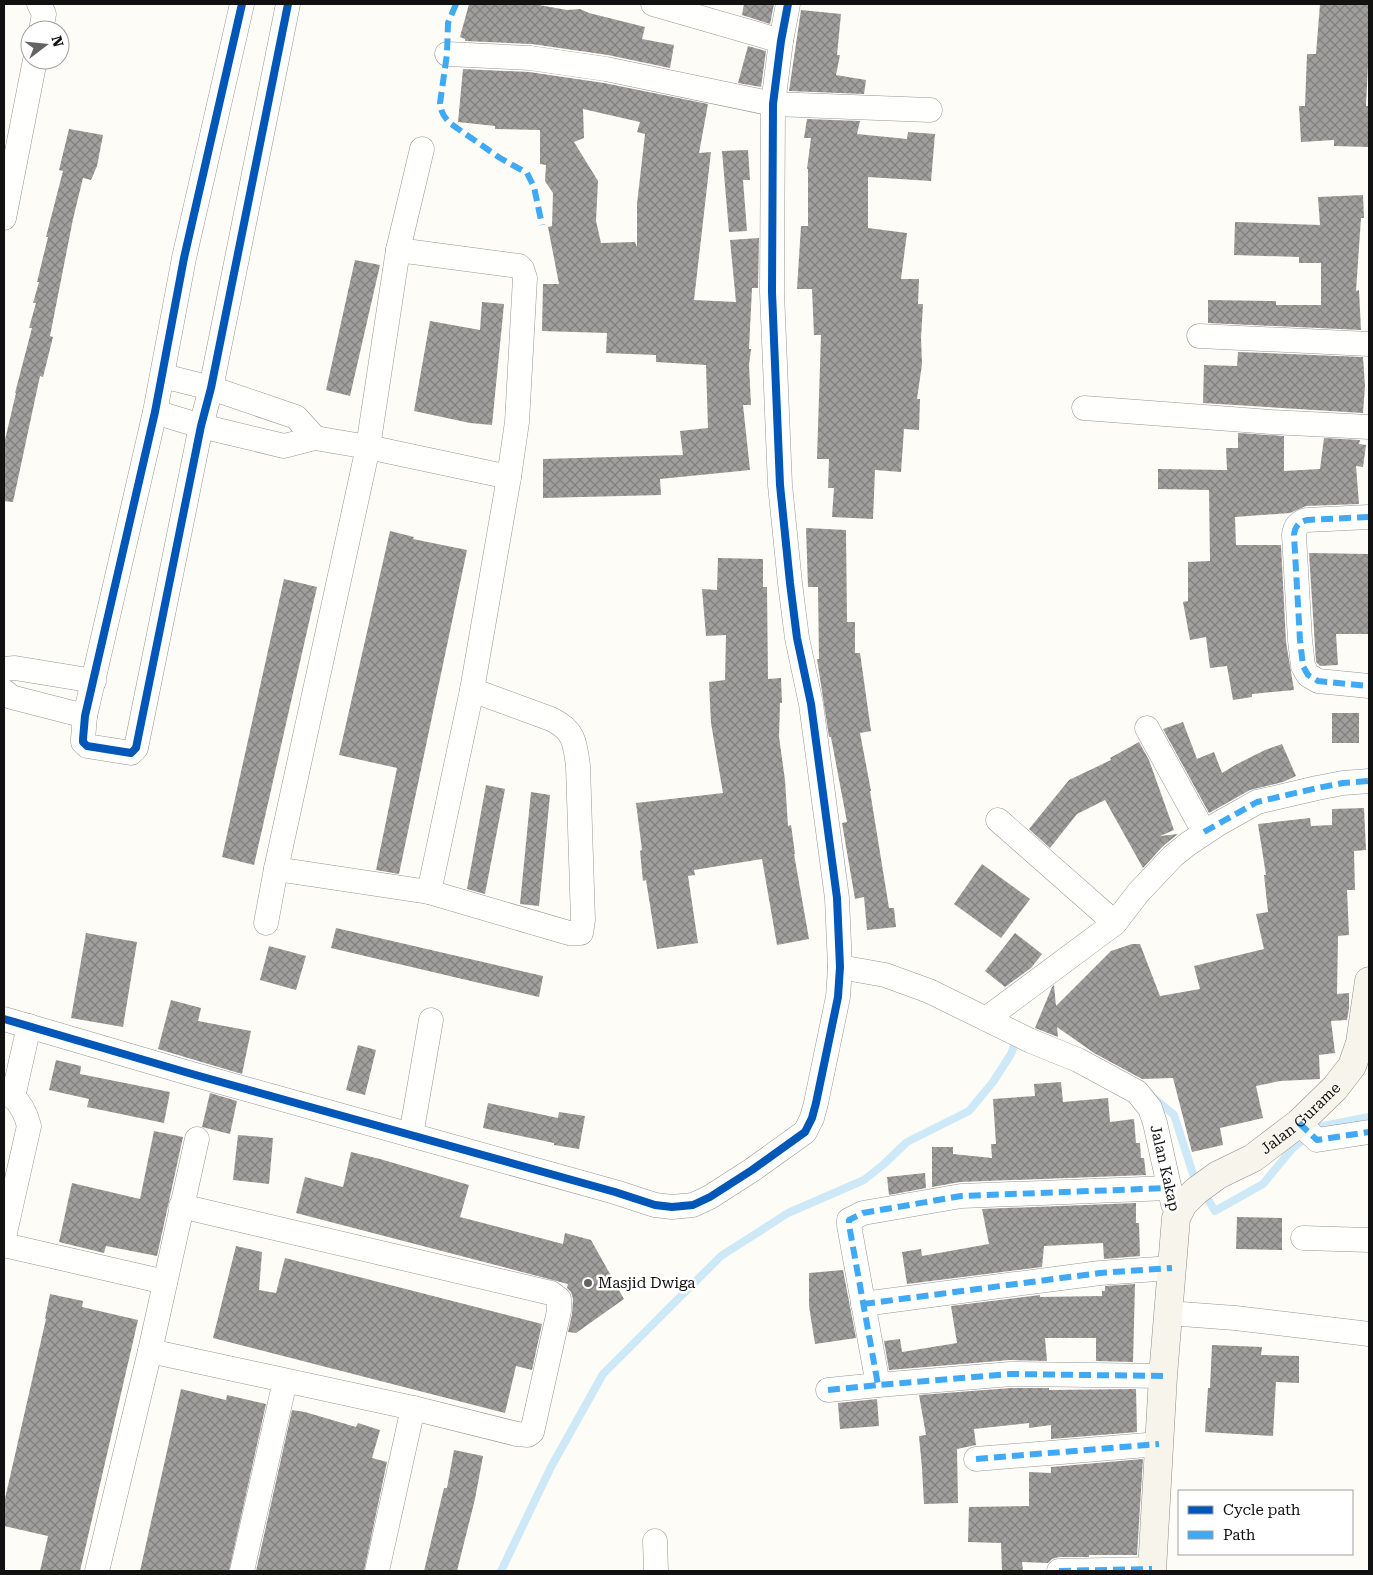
<svg xmlns="http://www.w3.org/2000/svg" width="1373" height="1575" font-family="'Roboto Serif',serif">
	<style>
		.lines { fill: none; stroke-linecap: round; stroke-linejoin: round }
		.stream { stroke: #cde8f7; stroke-width: 8 }
		.building { fill: url(#building-cross-hatch); fill-rule: evenodd }
		.street-casing { stroke: #979795; stroke-width: 25 }
		.secondary-casing { stroke: #8e8d8b; stroke-width: 29 }
		.street { stroke: #fffffe; stroke-width: 24 }
		.secondary { stroke: #f6f4eb; stroke-width: 28 }
		.quiet { stroke: #3fa9f5; stroke-width: 6; stroke-dasharray: 12 6; stroke-linecap: butt }
		.cycleway-casing { stroke: #fff; stroke-width: 11 }
		.cycleway { stroke: #0057b8; stroke-width: 8 }
		.poi-dot { fill: #646362; stroke: #fff; stroke-width: 2 }
		.labels { text-anchor: middle; dominant-baseline: central; stroke-width: 5; stroke-linejoin: round; paint-order: stroke }
		.street-label { font-size: 15px; fill: #111; stroke: #fff }
		.poi-label { font-size: 15px; fill: #111; stroke: #fff; text-anchor: start }
	</style>
	<defs>
		<pattern id="building-cross-hatch" width="8" height="8" patternUnits="userSpaceOnUse" patternTransform="scale(1.25)"><rect width="8" height="8" fill="#a19f9c"/><path d="M0 0l8 8M0 8l8-8" fill="none" stroke="#82807e"/></pattern>
	</defs>
	<rect width="100%" height="100%" fill="#fdfcf7"/>
	<g class="lines">
		<!-- stream -->
		<g class="stream">
			<polyline points="1154,1098 1174,1115 1193,1174 1215,1211 1263,1184 1292,1149 1318,1127 1369,1117"/>
			<polyline points="501,1571 551,1467 603,1374 721,1256 788,1213 864,1180 884,1164 907,1142 969,1111 993,1082 1011,1054 1018,1036"/>
		</g>
	</g>
	<!-- building -->
	<g class="building">
		<polygon points="469,4 539,4 539,5 567,10 580,9 589,13 645,27 642,39 674,45 670,68 608,55 532,44 465,41 465,39 460,37"/>
		<polygon points="744,4 774,4 770,24 742,15"/>
		<polygon points="1320,4 1369,4 1369,45 1366,106 1369,106 1369,147 1334,146 1334,140 1301,142 1299,106 1305,106 1307,54 1316,54"/>
		<polygon points="801,10 841,14 837,55 840,55 836,75 866,80 864,94 789,91"/>
		<polygon points="748,46 766,51 761,87 738,83"/>
		<path d="M463,69L529,72L604,83L708,104L699,153L711,152L694,300L736,302L730,240L759,238L758,288H752L749,349H751L749,365L751,405H743L750,470L660,479L661,495L543,498V459L683,455L680,431L708,428L706,365L656,362V355L606,353L607,333L542,331L543,284H559L548,227L552,226L553,193L545,181L546,165L540,164V130L495,129V126L458,122ZM583,109L640,122L637,132L645,134L637,204V247L635,242L601,243L596,221L598,181L574,142L584,138Z"/>
		<polygon points="807,119 860,121 857,134 907,139 908,132 935,134 931,181 868,177 868,228 907,233 901,279 919,279 918,304 923,304 921,338 922,364 917,399 920,399 919,430 904,429 901,472 875,470 873,519 832,517 834,488 828,488 829,459 817,459 821,335 814,335 812,289 797,289 801,226 808,226 808,169 807,169 811,138 804,138"/>
		<polygon points="69,129 103,135 97,166 91,180 83,178 73,219 50,336 53,337 43,377 40,376 13,502 4,501 4,444 16,393 15,393 32,328 29,328 36,303 33,303 39,282 37,282 48,237 46,237 63,171 59,170"/>
		<polygon points="748,150 750,180 743,180 747,231 729,232 722,151"/>
		<polygon points="1363,195 1364,218 1361,218 1356,291 1359,290 1361,330 1208,323 1208,300 1276,301 1276,305 1321,305 1321,263 1299,263 1299,257 1234,255 1235,222 1320,225 1318,197"/>
		<polygon points="355,260 380,265 350,396 326,390"/>
		<polygon points="482,302 504,304 492,425 470,423 414,411 430,321 480,330"/>
		<polygon points="1238,352 1363,357 1365,386 1363,413 1203,403 1204,365 1237,366"/>
		<polygon points="1238,433 1284,436 1284,471 1320,469 1324,438 1360,440 1359,444 1366,445 1363,467 1356,466 1359,504 1306,506 1290,513 1235,517 1236,545 1281,545 1286,642 1294,690 1252,694 1252,697 1233,700 1227,666 1210,668 1206,637 1190,640 1183,602 1188,601 1188,562 1210,561 1209,490 1158,489 1158,469 1227,470 1226,448 1238,448"/>
		<polygon points="806,528 846,530 847,622 855,622 855,653 860,653 871,731 860,733 871,791 870,791 889,908 894,908 896,927 867,930 864,897 855,899 842,823 847,822 831,737 829,737 817,659 819,659 818,587 808,587"/>
		<polygon points="390,531 414,537 413,539 467,550 399,874 376,870 397,768 339,755"/>
		<polygon points="1309,553 1369,554 1369,634 1336,634 1338,665 1320,666 1316,662"/>
		<polygon points="718,558 763,559 763,587 767,587 768,679 781,678 782,703 780,703 779,737 785,780 788,826 791,825 795,854 794,854 809,939 777,945 762,859 694,870 695,875 688,876 698,943 657,949 646,880 643,881 640,851 642,850 636,803 723,793 711,723 709,682 725,680 726,635 706,636 702,589 717,590"/>
		<polygon points="284,579 317,587 254,865 222,857"/>
		<rect x="1332" y="713" width="27" height="30"/>
		<polygon points="1183,722 1197,759 1214,752 1222,773 1237,764 1265,750 1282,744 1296,776 1283,782 1250,790 1209,813 1163,729"/>
		<polygon points="1139,742 1149,760 1174,830 1160,836 1178,834 1163,846 1143,868 1105,800 1077,814 1050,848 1029,829 1069,780 1111,760 1110,758"/>
		<polygon points="486,785 505,789 485,894 467,889"/>
		<polygon points="531,792 550,795 539,906 520,904"/>
		<polygon points="1364,808 1366,850 1354,851 1355,890 1347,890 1349,935 1338,936 1337,994 1349,993 1349,1008 1347,1020 1331,1021 1335,1053 1319,1055 1320,1079 1280,1081 1256,1086 1263,1118 1220,1128 1223,1145 1192,1152 1173,1078 1142,1079 1094,1053 1057,1027 1058,1037 1035,1028 1052,987 1054,985 1056,1006 1111,951 1132,944 1140,944 1160,996 1200,989 1194,966 1264,949 1256,914 1268,912 1264,875 1266,875 1258,824 1310,818 1311,826 1332,825 1332,809"/>
		<polygon points="982,864 1030,899 1001,938 954,904"/>
		<polygon points="336,928 543,976 539,997 331,948"/>
		<polygon points="86,933 137,942 123,1027 71,1018"/>
		<polygon points="1015,933 1042,954 1031,968 1005,987 985,971"/>
		<polygon points="269,946 306,956 296,990 260,980"/>
		<polygon points="171,1000 201,1008 198,1021 251,1031 242,1074 158,1049"/>
		<polygon points="358,1045 376,1050 365,1095 346,1090"/>
		<polygon points="56,1060 81,1066 80,1074 170,1092 164,1123 87,1107 89,1099 49,1090"/>
		<polygon points="1061,1082 1063,1102 1108,1098 1110,1122 1134,1119 1136,1143 1140,1143 1141,1158 1144,1158 1146,1175 960,1182 932,1187 932,1147 953,1147 953,1154 992,1158 991,1144 996,1144 993,1099 1035,1096 1034,1084"/>
		<polygon points="210,1093 237,1101 230,1134 202,1127"/>
		<polygon points="488,1103 558,1118 559,1112 585,1116 579,1149 554,1145 554,1143 483,1128"/>
		<polygon points="154,1131 183,1137 157,1256 106,1246 104,1253 59,1242 72,1183 140,1199"/>
		<polygon points="238,1135 273,1138 269,1184 233,1180"/>
		<polygon points="351,1152 380,1159 469,1185 460,1217 563,1244 565,1233 591,1240 624,1299 576,1333 568,1332 572,1314 573,1299 571,1292 567,1288 568,1284 296,1213 305,1177 343,1187"/>
		<polygon points="925,1173 926,1188 889,1195 887,1177"/>
		<polygon points="1136,1203 1136,1223 1139,1223 1140,1256 1104,1259 1103,1243 1044,1246 1042,1267 907,1284 902,1252 921,1249 922,1256 989,1244 982,1209"/>
		<polygon points="1237,1217 1282,1218 1282,1250 1236,1249"/>
		<polygon points="236,1246 262,1252 259,1290 276,1293 285,1258 542,1324 532,1370 516,1366 505,1413 213,1338"/>
		<polygon points="843,1270 856,1338 815,1344 809,1306 809,1273"/>
		<polygon points="1135,1284 1133,1362 1096,1361 1096,1338 1045,1338 1047,1361 1010,1360 889,1370 884,1341 900,1339 902,1352 957,1343 951,1306 1040,1295 1040,1297 1102,1296 1102,1291 1105,1291 1105,1286"/>
		<polygon points="50,1294 83,1301 82,1307 138,1320 80,1571 40,1571 48,1536 4,1526 4,1503 46,1319 45,1319"/>
		<polygon points="1212,1345 1262,1347 1261,1355 1299,1356 1299,1383 1276,1382 1273,1436 1205,1432 1208,1388 1210,1388"/>
		<polygon points="1011,1388 1049,1388 1049,1390 1136,1389 1137,1432 1051,1439 1051,1425 1029,1428 1029,1423 974,1429 976,1445 957,1449 958,1503 924,1504 922,1468 919,1436 926,1435 919,1395"/>
		<polygon points="181,1389 226,1400 227,1395 266,1404 229,1571 140,1571"/>
		<polygon points="877,1399 879,1426 840,1429 838,1403"/>
		<polygon points="292,1410 305,1412 356,1427 358,1423 380,1430 372,1458 387,1462 364,1571 256,1571"/>
		<polygon points="454,1450 483,1456 475,1499 457,1571 424,1571 444,1488 447,1488"/>
		<polygon points="1143,1459 1137,1555 1089,1555 1089,1557 1059,1557 1052,1559 1048,1563 1022,1562 1023,1571 1002,1571 1001,1543 968,1542 969,1507 1029,1506 1029,1472 1051,1473 1051,1467"/>
	</g>
	<g class="lines">
		<defs>
			<g id="street">
				<polyline points="39,4 44,14 41,30"/>
				<polyline points="242,4 184,258 155,412 85,716 83,739 83,742 87,746 131,753 136,748 201,426 211,388 288,4"/>
				<polyline points="653,4 781,41"/>
				<polyline points="447,54 530,58 606,69 773,104 930,110"/>
				<polyline points="4,218 35,60"/>
				<polyline points="398,250 519,266 522,269 525,278 517,422 509,477 472,690 429,892"/>
				<polyline points="1199,336 1369,344"/>
				<polyline points="163,376 211,388 296,417 315,438"/>
				<polyline points="1084,408 1271,422 1369,427"/>
				<polyline points="155,412 201,426 284,446 315,438 368,447 509,477"/>
				<path d="M1369,517L1307,520C1299,522 1295,526 1294,535L1300,640L1303,666L1308,675L1318,681L1369,686"/>
				<polyline points="4,669 15,668 94,681"/>
				<polyline points="4,691 11,697 85,716"/>
				<polyline points="1147,728 1204,832"/>
				<polyline points="998,820 1115,923"/>
				<path d="M276,869L429,892L569,933H581L583,920L578,766C575,742 574,730 551,719L472,690"/>
				<polyline points="266,923 276,869 368,447 398,250 422,149"/>
				<polyline points="840,967 885,975 929,991 1031,1041 1078,1060 1137,1092 1150,1108 1155,1123 1173,1204"/>
				<polyline points="4,1019 192,1074 615,1192 655,1205 672,1207 693,1205 710,1197 752,1170 805,1132 812,1118 816,1103 838,997 840,967 837,898 811,704 797,638 790,583 780,485 772,292 773,104 781,41 788,4"/>
				<polyline points="986,1019 1115,923 1138,893 1173,856 1188,844 1218,824 1257,802 1317,788 1343,783 1369,781"/>
				<polyline points="13,1097 29,1026"/>
				<polyline points="1299,1123 1317,1140 1369,1132"/>
				<polyline points="411,1135 431,1020"/>
				<path d="M4,1237L29,1126C26,1114 22,1105 13,1097"/>
				<polyline points="1303,1238 1369,1240"/>
				<polyline points="4,1245 165,1282"/>
				<polyline points="863,1304 1100,1273 1172,1268"/>
				<polyline points="1168,1313 1235,1318 1369,1334"/>
				<polyline points="150,1351 413,1408 517,1434 528,1435 532,1432 559,1311 559,1299 551,1293 181,1206"/>
				<polyline points="1163,1376 1011,1374 878,1385 849,1225 849,1220 863,1213 961,1196 1169,1188"/>
				<polyline points="828,1390 878,1385"/>
				<polyline points="976,1459 1159,1444"/>
				<polyline points="655,1541 656,1571"/>
				<polyline points="97,1571 150,1351 197,1139"/>
				<polyline points="242,1571 285,1381"/>
				<polyline points="377,1571 413,1408"/>
				<polyline points="1059,1571 1152,1569"/>
			</g>
			<g id="secondary">
				<path id="s1" d="M1152,1571L1163,1376L1176,1218L1183,1204L1196,1191L1218,1175L1253,1158L1299,1123L1335,1088L1352,1066L1360,1043L1369,981"/>
			</g>
		</defs>
		<!-- street casing -->
		<use href="#street" class="street-casing"/>
		<!-- secondary casing -->
		<use href="#secondary" class="secondary-casing"/>
		<!-- street -->
		<use href="#street" class="street"/>
		<!-- secondary -->
		<use href="#secondary" class="secondary"/>
		<!-- quiet -->
		<g class="quiet">
			<path d="M456,4L448,23L447,54L440,103C441,113 444,117 451,124L500,158L527,173L534,187L542,225"/>
			<path d="M1369,517L1307,520C1299,522 1295,526 1294,535L1300,640L1303,666L1308,675L1318,681L1369,686"/>
			<polyline points="1204,832 1257,802 1317,788 1343,783 1369,781"/>
			<polyline points="1299,1123 1317,1140 1369,1132"/>
			<polyline points="863,1304 1100,1273 1172,1268"/>
			<polyline points="1163,1376 1011,1374 878,1385 849,1225 849,1220 863,1213 961,1196 1169,1188"/>
			<polyline points="828,1390 878,1385"/>
			<polyline points="976,1459 1159,1444"/>
			<polyline points="1059,1571 1152,1569"/>
		</g>
		<defs>
			<g id="cycleway">
				<polyline points="242,4 184,258 155,412 85,716 83,739 83,742 87,746 131,753 136,748 201,426 211,388 288,4"/>
				<polyline points="4,1019 192,1074 615,1192 655,1205 672,1207 693,1205 710,1197 752,1170 805,1132 812,1118 816,1103 838,997 840,967 837,898 811,704 797,638 790,583 780,485 772,292 773,104 781,41 788,4"/>
			</g>
		</defs>
		<!-- cycleway casing -->
		<use href="#cycleway" class="cycleway-casing"/>
		<!-- cycleway -->
		<use href="#cycleway" class="cycleway"/>
	</g>
	<!-- markers -->
	<circle class="poi-dot" cx="588" cy="1283" r="5"/>
	<g class="labels">
		<!-- street labels -->
		<g class="street-label">
			<text stroke="none"><textPath href="#s1" startOffset="516">Jalan Gurame</textPath></text>
			<text transform="translate(1165 1168) rotate(77)">Jalan Kakap</text>
		</g>
		<!-- poi labels -->
		<g class="poi-label">
			<text x="598" y="1283">Masjid Dwiga</text>
		</g>
	</g>
	<!-- border -->
	<rect width="1373" height="1575" fill="none" stroke="#111111" stroke-width="10"/>
	<!-- legend -->
	<rect x="1178" y="1490" width="175" height="65" fill="#ffffff" stroke="#a0a0a0"/>
	<rect x="1188" y="1506" width="25" height="8" fill="#0057b8" stroke="#a0a0a0"/>
	<text x="1223" y="1515" font-size="15" fill="#111111">Cycle path</text>
	<rect x="1188" y="1531" width="25" height="8" fill="#3fa9f5" stroke="#a0a0a0"/>
	<text x="1223" y="1540" font-size="15" fill="#111111">Path</text>
	<!-- north arrow -->
	<g transform="translate(45 45) rotate(74)"><circle r="24" fill="#ffffff" stroke="#a0a0a0"/>
	<path d="M0-4L9 19L0 12L-9 19Z" fill="#646362"/>
	<text y="-8" font-size="14" font-weight="bold" text-anchor="middle" fill="#111111">N</text>
	</g>
</svg>
